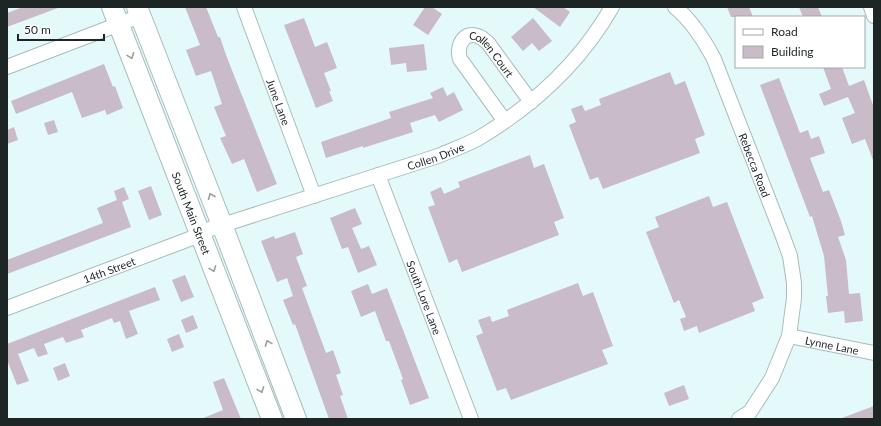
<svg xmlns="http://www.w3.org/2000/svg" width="881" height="426" font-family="Lato,sans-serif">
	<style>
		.building { fill: #c9bbc7 }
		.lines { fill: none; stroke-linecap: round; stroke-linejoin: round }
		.street-casing { stroke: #a8bcbc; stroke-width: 16 }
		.secondary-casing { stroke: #a8bcbc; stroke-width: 22 }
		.street { stroke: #fff; stroke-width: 14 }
		.secondary { stroke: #fff; stroke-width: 20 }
		.oneway { stroke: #999d9d }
		.labels { text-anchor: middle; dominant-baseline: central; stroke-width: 3.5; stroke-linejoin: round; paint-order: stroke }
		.street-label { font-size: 11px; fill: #1d2525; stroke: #fff }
	</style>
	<rect width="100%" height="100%" fill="#e4fafa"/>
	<!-- building -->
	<g class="building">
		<polygon points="23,7 58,7 58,8 7,27 7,13"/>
		<polygon points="185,7 206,7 218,37 220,37 226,55 277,184 257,192 244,159 232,164 220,138 226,136 214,107 222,104 211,71 196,76 186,50 200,45"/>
		<polygon points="425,7 432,7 442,14 428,35 413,25"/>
		<polygon points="533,7 563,7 570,12 560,27"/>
		<polygon points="727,7 749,7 753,17 731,17"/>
		<polygon points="799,7 818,7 822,17 803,17"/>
		<polygon points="304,18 315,47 327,42 337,68 324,73 331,91 329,91 333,101 316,108 284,25"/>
		<polygon points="533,18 552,41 539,51 532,43 523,51 511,37"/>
		<polygon points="424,44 427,70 407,72 406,63 391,65 389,48"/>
		<polygon points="104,64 113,87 115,86 123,108 107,115 105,110 82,118 72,92 16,114 11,101"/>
		<polygon points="823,67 842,67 849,86 864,80 874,108 874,160 873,160 865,139 852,144 842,118 855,113 848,97 824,106 819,94 831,89"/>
		<polygon points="670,72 675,85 685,81 705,135 695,139 700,153 603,189 598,177 590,180 569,125 576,122 571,109 582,105 585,111 601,105 599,99"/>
		<polygon points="779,78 800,133 808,130 811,139 819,136 825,153 810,158 823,192 829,190 841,221 845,235 838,237 846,260 849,294 860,293 863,321 845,323 844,311 828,313 826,296 828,296 824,256 812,216 810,217 760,85"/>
		<polygon points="443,87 447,96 454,92 463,110 439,122 435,115 410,123 413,132 363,148 363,146 326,158 321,142 391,118 389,112 433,98 430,93"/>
		<polygon points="54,120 58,132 48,135 44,123"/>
		<polygon points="14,127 18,140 7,144 7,130"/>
		<polygon points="530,155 534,168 544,164 564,218 554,222 559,235 462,272 457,259 449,263 428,207 435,205 430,192 441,187 444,194 460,187 458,182"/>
		<polygon points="151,186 162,215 149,220 138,191"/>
		<polygon points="124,187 129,199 122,202 131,227 7,274 7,260 103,223 97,208 117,200 114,191"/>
		<polygon points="709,196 713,207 727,202 764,298 752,303 755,311 699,333 697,326 684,331 680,319 686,317 679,300 674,303 646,232 659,227 655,217"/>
		<polygon points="355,208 362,224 352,228 361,249 369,246 377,265 358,273 348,247 342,249 330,218"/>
		<polygon points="295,232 303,254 296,257 307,286 302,288 326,353 333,350 341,373 336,375 343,395 340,396 348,419 329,419 295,324 293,325 283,300 293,296 287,278 277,282 261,241 274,236 275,239"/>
		<polygon points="185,275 194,297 181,302 172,280"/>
		<polygon points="578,283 583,296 593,292 613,346 602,350 608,364 511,400 506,388 497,391 476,336 483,333 478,320 490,316 492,322 509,316 507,310"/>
		<polygon points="368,284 372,294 387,288 429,398 410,405 401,380 403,379 389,341 386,341 375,311 361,317 351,291"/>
		<polygon points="155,287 160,300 129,311 138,334 126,339 120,321 114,323 112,318 81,330 84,337 66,343 63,337 44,344 48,354 38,357 34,348 18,354 29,381 17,385 7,360 7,344"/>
		<polygon points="193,315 198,328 186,333 181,320"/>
		<polygon points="179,334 184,347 172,352 167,339"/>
		<polygon points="65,363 70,376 58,381 53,368"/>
		<polygon points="224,378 241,419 201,419 223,410 213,382"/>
		<polygon points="684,385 689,399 669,406 664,393"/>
		<polygon points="874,406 874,419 842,419 842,418"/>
	</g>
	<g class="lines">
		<defs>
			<g id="street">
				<path id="s1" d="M244,7L314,196"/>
				<path id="s2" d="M675,7C692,21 704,40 714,59L782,234L790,256L794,283V298L789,336L772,378L750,412L739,419"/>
				<polyline points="871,7 874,16"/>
				<polyline points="7,67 140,16"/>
				<path id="s3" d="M504,120L460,59C456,46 464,29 480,37C483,38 485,41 488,43L531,102"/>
				<path id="s4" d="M378,175L471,419"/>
				<path id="s5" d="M7,308L192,238L210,229L438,156C452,150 466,145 479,138C534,105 580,63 612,7"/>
				<path id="s6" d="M789,336L874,353"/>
			</g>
			<g id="secondary">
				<path id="s7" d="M112,7L272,419"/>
				<polyline points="137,7 222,225 296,419"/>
			</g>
		</defs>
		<!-- street casing -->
		<use href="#street" class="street-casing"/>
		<!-- secondary casing -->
		<use href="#secondary" class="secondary-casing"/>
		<!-- street -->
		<use href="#street" class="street"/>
		<!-- secondary -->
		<use href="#secondary" class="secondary"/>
	</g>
	<!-- one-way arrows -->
	<defs><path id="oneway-chevron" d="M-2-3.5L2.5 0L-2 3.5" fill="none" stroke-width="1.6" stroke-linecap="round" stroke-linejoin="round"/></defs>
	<g class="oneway">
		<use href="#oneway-chevron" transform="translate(131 56) rotate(69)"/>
		<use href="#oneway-chevron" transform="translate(211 196) rotate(-112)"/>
		<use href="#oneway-chevron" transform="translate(213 269) rotate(69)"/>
		<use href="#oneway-chevron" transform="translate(268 343) rotate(-111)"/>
		<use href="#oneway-chevron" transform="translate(261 390) rotate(69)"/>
	</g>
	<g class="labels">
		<!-- street labels -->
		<g class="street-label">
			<text stroke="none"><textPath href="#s3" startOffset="134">Collen Court</textPath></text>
			<text stroke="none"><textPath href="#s1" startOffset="101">June Lane</textPath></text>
			<text stroke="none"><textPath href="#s5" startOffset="455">Collen Drive</textPath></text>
			<text stroke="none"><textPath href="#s2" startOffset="179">Rebecca Road</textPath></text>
			<text stroke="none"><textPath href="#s7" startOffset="221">South Main Street</textPath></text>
			<text stroke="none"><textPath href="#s5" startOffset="109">14th Street</textPath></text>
			<text stroke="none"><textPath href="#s4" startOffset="131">South Lore Lane</textPath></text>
			<text stroke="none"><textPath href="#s6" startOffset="44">Lynne Lane</textPath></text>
		</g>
	</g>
	<!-- border -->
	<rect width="881" height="426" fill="none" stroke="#1d2525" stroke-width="16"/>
	<!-- legend -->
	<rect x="735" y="16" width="130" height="52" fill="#ffffff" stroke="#a5a8a8"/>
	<rect x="743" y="29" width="20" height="6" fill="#ffffff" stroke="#a5a8a8"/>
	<text x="771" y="36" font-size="12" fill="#1d2525">Road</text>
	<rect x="743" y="46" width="20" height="12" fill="#c9bbc7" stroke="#a5a8a8"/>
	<text x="771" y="56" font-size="12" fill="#1d2525">Building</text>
	<!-- scale -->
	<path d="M18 34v6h86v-6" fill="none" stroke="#1d2525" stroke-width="2"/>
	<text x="24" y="34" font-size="12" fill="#1d2525" stroke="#ffffff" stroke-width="3" paint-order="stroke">50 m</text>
</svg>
